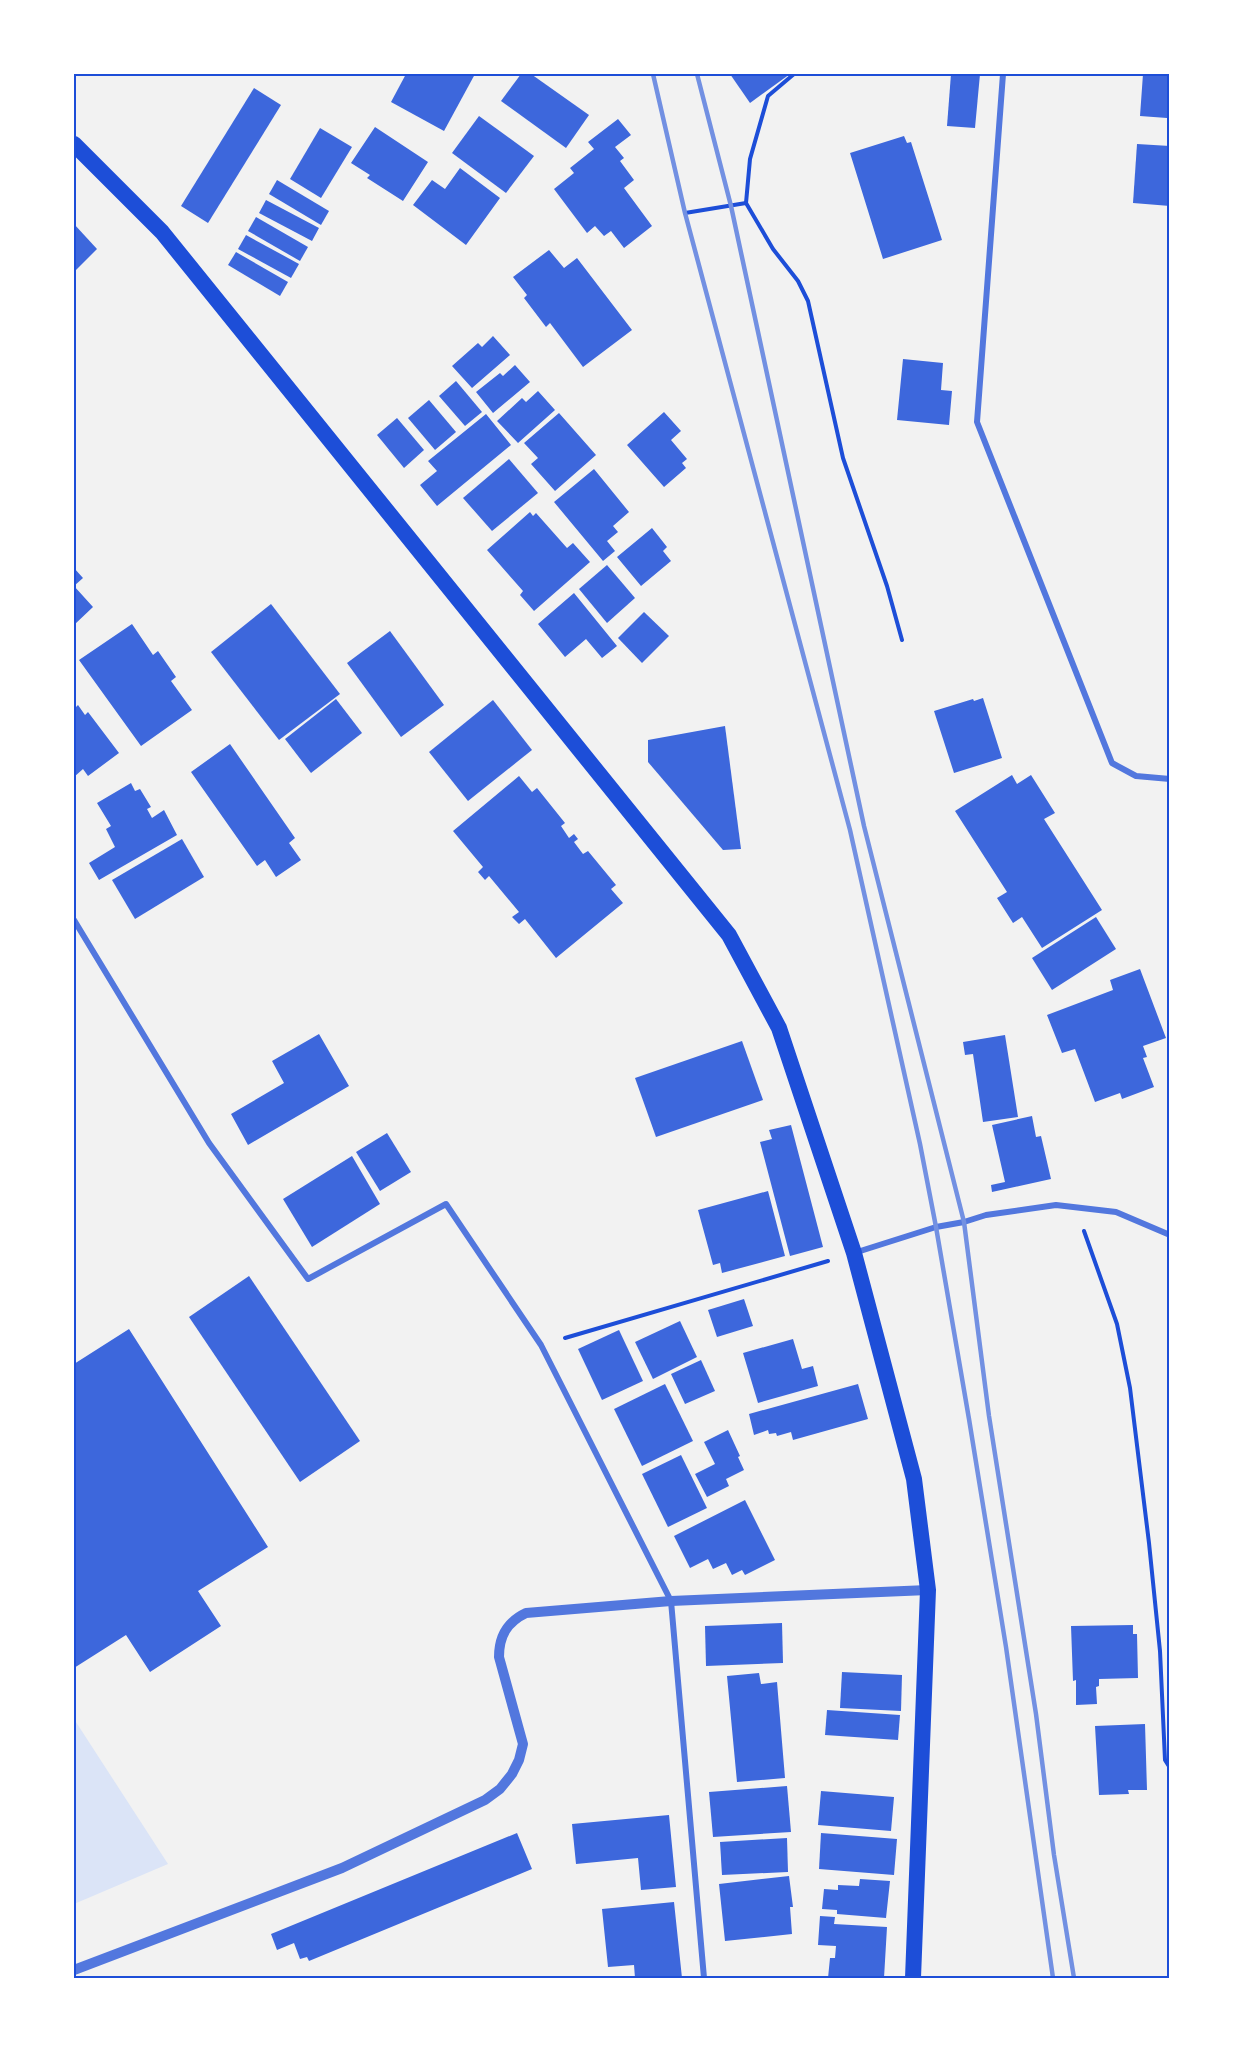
<svg xmlns="http://www.w3.org/2000/svg" width="1243" height="2052" font-family="'Alegreya Sans',sans-serif">
	<style>
		.green { fill: #dbe4f7 }
		.building { fill: #3d67dc }
		.lines { fill: none; stroke-linecap: round; stroke-linejoin: round }
		.path { stroke: #1d4ed8; stroke-width: 4 }
		.minor { stroke: #5277de; stroke-width: 6 }
		.tertiary { stroke: #5277de; stroke-width: 10 }
		.trunk { stroke: #1d4ed8; stroke-width: 16 }
		.rail { stroke: #7290e2; stroke-width: 4.5 }
		.neatline { fill: none; stroke: #1d4ed8; stroke-width: 2 }
	</style>
	<rect width="100%" height="100%" fill="#f2f2f2"/>
	<!-- green -->
	<polygon class="green" points="74,1719 168,1864 74,1904"/>
	<!-- building -->
	<g class="building">
		<polygon points="406,74 475,74 444,131 391,102"/>
		<polygon points="521,74 531,74 589,115 566,148 501,101"/>
		<polygon points="730,74 790,74 750,103"/>
		<polygon points="951,74 980,74 975,128 947,126"/>
		<polygon points="1143,74 1170,74 1170,115 1167,115 1167,118 1140,116"/>
		<polygon points="254,88 281,105 208,223 181,206"/>
		<polygon points="479,116 534,156 506,193 452,153"/>
		<polygon points="618,119 631,135 615,147 624,158 620,161 634,180 624,188 652,226 624,248 611,231 604,236 595,226 587,233 554,189 574,173 570,168 594,149 588,142"/>
		<polygon points="375,127 428,162 403,201 367,178 370,175 351,163"/>
		<polygon points="320,128 352,147 321,198 290,179"/>
		<polygon points="904,136 907,143 911,142 942,240 883,259 850,153"/>
		<polygon points="1137,144 1170,146 1170,206 1133,203"/>
		<polygon points="460,168 500,198 466,245 413,205 432,180 445,189"/>
		<polygon points="277,180 329,211 321,225 269,194"/>
		<polygon points="266,200 319,228 312,241 259,213"/>
		<polygon points="256,217 308,247 300,261 248,231"/>
		<polygon points="74,224 97,249 74,272"/>
		<polygon points="246,235 299,264 291,278 238,249"/>
		<polygon points="549,250 564,268 577,258 632,330 583,367 550,323 546,327 524,298 527,295 513,277"/>
		<polygon points="236,252 288,282 280,296 228,265"/>
		<polygon points="493,336 510,355 472,388 452,366 478,343 482,347"/>
		<polygon points="903,359 943,363 941,390 952,391 949,425 897,420"/>
		<polygon points="515,365 530,382 493,413 476,392 500,373 503,376"/>
		<polygon points="456,381 482,412 465,426 439,396"/>
		<polygon points="538,391 555,410 518,443 497,421 522,398 526,402"/>
		<polygon points="429,400 456,432 435,450 408,418"/>
		<polygon points="664,412 681,431 671,440 687,459 682,463 686,468 664,487 627,445"/>
		<polygon points="559,413 596,455 555,491 531,464 538,458 524,443"/>
		<polygon points="486,414 511,445 437,506 420,485 437,471 428,461"/>
		<polygon points="397,418 424,450 404,468 377,435"/>
		<polygon points="509,459 538,493 492,531 463,498"/>
		<polygon points="594,469 629,512 613,526 618,532 607,541 615,551 603,561 554,502"/>
		<polygon points="530,512 533,516 536,513 567,548 573,543 590,562 534,611 520,595 523,591 487,550"/>
		<polygon points="652,528 667,547 663,551 671,561 641,586 617,557"/>
		<polygon points="607,565 635,598 607,623 579,589"/>
		<polygon points="74,568 83,578 74,586 93,607 74,625"/>
		<polygon points="574,593 617,646 602,658 586,639 565,657 538,624"/>
		<polygon points="271,604 340,694 279,740 211,652"/>
		<polygon points="644,612 669,636 642,663 618,638"/>
		<polygon points="132,624 153,655 158,651 176,677 171,681 192,710 141,746 79,660"/>
		<polygon points="390,631 444,705 401,737 347,663"/>
		<polygon points="983,698 1002,758 954,773 934,711 973,699 974,701"/>
		<polygon points="336,699 362,733 311,773 285,739"/>
		<polygon points="493,700 532,750 468,801 429,752"/>
		<polygon points="78,705 85,715 88,712 119,753 88,776 83,769 74,777 74,709"/>
		<polygon points="725,726 741,849 723,850 648,762 648,740"/>
		<polygon points="230,744 295,838 289,843 301,860 276,877 265,860 257,866 191,772"/>
		<polygon points="1012,775 1017,784 1031,775 1055,813 1044,819 1102,910 1042,948 1022,917 1013,923 997,898 1007,892 955,811"/>
		<polygon points="519,776 532,792 537,788 565,823 561,826 569,838 574,834 578,839 574,842 583,854 588,851 616,885 611,889 623,903 556,958 525,919 519,924 512,917 519,912 489,876 485,880 478,872 483,867 453,831"/>
		<polygon points="131,783 135,791 140,789 151,807 147,809 152,818 164,810 177,835 99,880 89,863 115,847 106,829 111,826 97,803"/>
		<polygon points="182,839 204,877 135,919 112,880"/>
		<polygon points="1096,917 1116,949 1052,990 1032,958"/>
		<polygon points="1140,969 1166,1038 1143,1046 1147,1057 1143,1058 1154,1087 1122,1099 1120,1093 1095,1102 1075,1049 1062,1053 1047,1015 1113,990 1110,980"/>
		<polygon points="319,1034 349,1086 248,1145 231,1114 284,1083 272,1061"/>
		<polygon points="1005,1035 1018,1117 983,1122 973,1054 965,1055 963,1042"/>
		<polygon points="742,1041 763,1100 656,1137 635,1078"/>
		<polygon points="1032,1116 1036,1137 1041,1136 1051,1179 992,1192 991,1185 1005,1182 992,1125"/>
		<polygon points="791,1125 823,1247 790,1256 760,1142 772,1139 769,1130"/>
		<polygon points="387,1133 411,1172 380,1191 356,1152"/>
		<polygon points="352,1156 380,1204 312,1247 283,1199"/>
		<polygon points="768,1191 785,1256 722,1273 720,1263 713,1265 698,1210"/>
		<polygon points="249,1276 360,1441 300,1482 189,1317"/>
		<polygon points="744,1299 753,1326 717,1337 708,1310"/>
		<polygon points="680,1321 697,1357 653,1379 635,1342"/>
		<polygon points="129,1329 268,1547 198,1591 221,1626 150,1672 126,1635 74,1668 74,1364"/>
		<polygon points="619,1330 643,1381 602,1400 578,1349"/>
		<polygon points="793,1339 802,1369 813,1366 818,1386 758,1403 743,1353"/>
		<polygon points="701,1360 715,1391 685,1404 671,1374"/>
		<polygon points="665,1384 693,1441 642,1466 614,1409"/>
		<polygon points="858,1384 868,1419 793,1440 791,1432 777,1436 776,1433 769,1434 768,1430 754,1435 749,1414"/>
		<polygon points="728,1430 740,1456 738,1457 744,1470 726,1479 729,1486 707,1497 695,1474 715,1464 704,1442"/>
		<polygon points="681,1455 707,1508 668,1527 642,1474"/>
		<polygon points="745,1500 775,1560 745,1575 742,1570 732,1575 726,1563 713,1569 708,1559 690,1568 674,1536"/>
		<polygon points="782,1623 783,1663 706,1666 705,1626"/>
		<polygon points="1133,1625 1133,1634 1137,1634 1138,1678 1099,1679 1099,1686 1096,1687 1097,1704 1076,1705 1076,1680 1073,1681 1071,1626"/>
		<polygon points="842,1672 902,1675 901,1711 840,1708"/>
		<polygon points="759,1673 761,1684 777,1682 785,1778 737,1782 727,1676"/>
		<polygon points="827,1710 900,1715 898,1740 825,1735"/>
		<polygon points="1145,1724 1147,1790 1128,1790 1129,1794 1099,1795 1095,1726"/>
		<polygon points="787,1786 791,1832 713,1837 709,1792"/>
		<polygon points="821,1791 894,1797 891,1831 818,1825"/>
		<polygon points="669,1815 676,1887 641,1890 638,1858 576,1864 572,1824"/>
		<polygon points="517,1833 532,1869 309,1961 307,1957 300,1959 294,1943 277,1950 271,1934"/>
		<polygon points="821,1833 897,1839 894,1875 819,1869"/>
		<polygon points="787,1838 788,1872 722,1875 720,1842"/>
		<polygon points="789,1876 793,1907 790,1907 792,1934 725,1941 719,1884"/>
		<polygon points="860,1879 890,1881 886,1918 837,1914 837,1910 822,1909 824,1889 838,1890 838,1885 859,1886"/>
		<polygon points="674,1902 682,1978 635,1978 634,1965 608,1967 602,1909"/>
		<polygon points="820,1916 835,1917 834,1924 887,1927 884,1978 828,1978 830,1958 835,1958 836,1946 818,1945"/>
	</g>
	<g class="lines">
		<!-- path -->
		<g class="path">
			<polyline points="794,74 768,96 750,159 746,203 773,249 798,281 808,301 843,458 887,586 902,640"/>
			<polyline points="685,213 746,203"/>
			<polyline points="1084,1231 1117,1324 1130,1388 1149,1543 1160,1651 1165,1760 1170,1768"/>
			<polyline points="565,1338 828,1261"/>
		</g>
		<!-- minor -->
		<g class="minor">
			<polyline points="1003,74 977,422 1112,763 1136,776 1170,779"/>
			<polyline points="74,920 209,1143 308,1279 446,1204 541,1345 671,1601 704,1978"/>
			<polyline points="854,1253 936,1227 964,1222 986,1215 1056,1205 1116,1212 1170,1235"/>
		</g>
		<!-- tertiary -->
		<path class="tertiary" d="M74,1970L342,1868L485,1800L500,1789L512,1774L519,1760L523,1744L499,1657C499,1636 507,1622 526,1613L671,1601L928,1590"/>
		<!-- trunk -->
		<polyline class="trunk" points="74,144 162,232 729,935 779,1028 854,1253 914,1479 928,1590 913,1978"/>
		<!-- rail -->
		<g class="rail">
			<polyline points="653,74 685,213 850,830 920,1144 936,1227 969,1419 1006,1647 1053,1978"/>
			<polyline points="697,74 731,206 864,826 964,1222 989,1416 1036,1714 1054,1855 1074,1978"/>
		</g>
	</g>
	<!-- border -->
	<rect width="1243" height="2052" fill="none" stroke="#ffffff" stroke-width="150"/>
	<rect x="75" y="75" width="1093" height="1902" class="neatline"/>
</svg>
